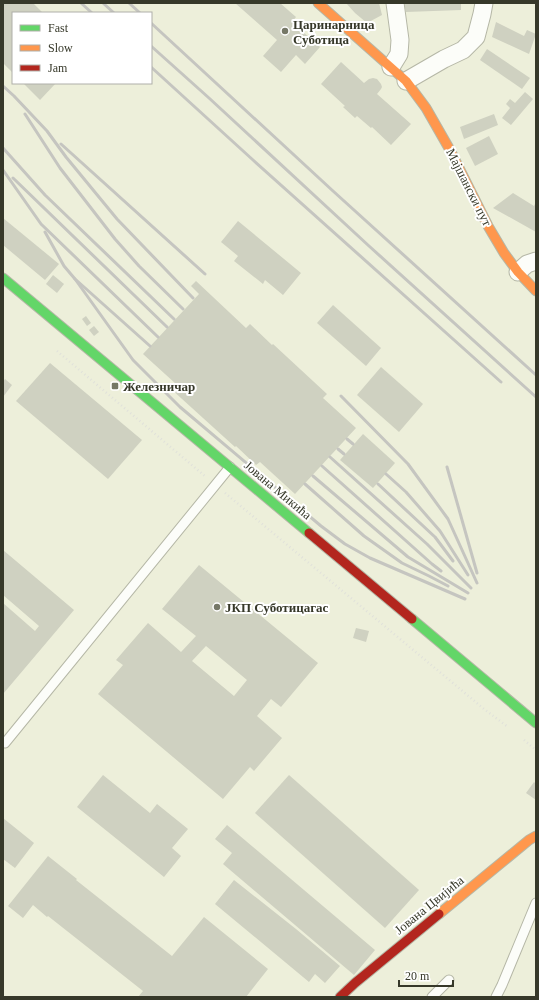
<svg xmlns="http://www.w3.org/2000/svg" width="539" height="1000" font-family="'Times New Roman',serif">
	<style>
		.building { fill: #cfd1c1; fill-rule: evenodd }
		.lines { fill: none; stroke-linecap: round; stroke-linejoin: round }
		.lane-casing { stroke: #b5b7a6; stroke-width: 11 }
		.street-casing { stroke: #b5b7a6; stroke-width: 19 }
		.fast-casing { stroke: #b5b7a6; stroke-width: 11 }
		.slow-casing { stroke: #b5b7a6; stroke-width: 11 }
		.jam-casing { stroke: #b5b7a6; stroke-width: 11 }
		.path { stroke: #e0e1da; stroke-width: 2.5; stroke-dasharray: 1 3; stroke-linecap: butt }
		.lane { stroke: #fcfdf9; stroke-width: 9 }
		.street { stroke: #fcfdf9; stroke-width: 17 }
		.fast { stroke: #63d668; stroke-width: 9 }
		.slow { stroke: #ff974d; stroke-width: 9 }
		.jam { stroke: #b3261e; stroke-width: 9 }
		.rail { stroke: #c5c5c0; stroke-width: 3 }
		.poi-dot { fill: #767867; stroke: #fff; stroke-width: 1.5 }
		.labels { text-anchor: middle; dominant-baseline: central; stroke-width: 4; stroke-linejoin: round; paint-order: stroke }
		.poi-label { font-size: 13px; font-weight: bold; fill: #363829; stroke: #fff; text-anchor: start }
		.street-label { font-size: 13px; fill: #363829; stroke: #fff }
	</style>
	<rect width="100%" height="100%" fill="#edefda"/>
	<!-- building -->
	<g class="building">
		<polygon points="3,3 33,3 43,13 13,13 13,73 3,63"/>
		<polygon points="235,3 280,3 296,17 292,22 320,47 305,64 296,55 281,72 263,56 277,40"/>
		<polygon points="346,3 379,3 382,15 367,23 355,13"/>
		<polygon points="404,3 461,3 461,10 406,12"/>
		<polygon points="496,22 524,36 527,30 536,34 529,54 492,37"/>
		<polygon points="487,49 530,78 522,89 480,60"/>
		<polygon points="341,62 364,83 369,79 373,78 377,79 381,84 382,87 381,89 377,94 411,124 391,145 372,127 371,128 357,116 355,118 343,107 345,106 321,84"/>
		<polygon points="23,83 56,83 40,100"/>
		<polygon points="525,92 533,99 511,125 502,118 510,108 506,104 510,99 515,103"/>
		<polygon points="494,114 498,125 464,139 460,127"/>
		<polygon points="489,136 498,154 475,166 466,148"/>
		<polygon points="513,193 534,206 536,202 536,232 493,208"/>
		<polygon points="3,218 59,264 45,280 3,245"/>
		<polygon points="238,221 301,273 283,295 265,280 263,284 234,261 238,256 221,242"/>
		<polygon points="53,275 64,284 57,293 46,284"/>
		<polygon points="196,281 246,328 250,324 272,345 273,344 327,394 323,398 356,428 295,494 260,462 256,465 236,446 235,447 171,389 176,384 143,354 199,294 191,286"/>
		<polygon points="333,305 381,348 366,366 317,323"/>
		<polygon points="86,316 91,323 87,326 82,319"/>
		<polygon points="94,326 99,332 94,336 89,330"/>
		<polygon points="50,363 142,440 108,479 16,401"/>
		<polygon points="381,367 423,404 399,432 357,395"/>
		<polygon points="5,379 12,385 3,397 3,382"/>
		<polygon points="363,434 395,463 373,488 340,460"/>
		<polygon points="3,550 74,610 3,694 3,603 35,631 39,626 3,595"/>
		<path d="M199,565L318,663L281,707L271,699L257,716L282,738L254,771L250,767L223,799L98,694L123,665L116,660L148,623L181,652L196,636L162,609ZM206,646L247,680L234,696L192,661Z"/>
		<polygon points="356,628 369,631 366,642 353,638"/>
		<polygon points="103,775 150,813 157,804 188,829 172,848 181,856 164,877 77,807"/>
		<polygon points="289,775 419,890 385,928 255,813"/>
		<polygon points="534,782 536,784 536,800 526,793"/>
		<polygon points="3,818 34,843 15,868 3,859"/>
		<polygon points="227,825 375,950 354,975 223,864 232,853 215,839"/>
		<polygon points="48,856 77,879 76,880 172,956 204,917 268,969 246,997 138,997 143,991 48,916 47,917 33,905 23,918 8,906"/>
		<polygon points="234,880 296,929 340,966 325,983 315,974 309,982 215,904"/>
	</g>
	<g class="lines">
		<defs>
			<g id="lane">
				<polyline points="5,743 230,467"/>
				<polyline points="432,997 449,980"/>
				<polyline points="496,997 502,985 536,903"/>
			</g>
			<g id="street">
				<polyline points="391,67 399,54 400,40 395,3"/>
				<polyline points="406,81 444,59 463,50 476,37 482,14 484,3"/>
				<polyline points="518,272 527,264 536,261"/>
			</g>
			<g id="fast">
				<polyline points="3,278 309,533"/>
				<polyline points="412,619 536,723"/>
			</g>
			<g id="slow">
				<polyline points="318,3 406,81 426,108 450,150 488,226 504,253 518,272 536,291"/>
				<polyline points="439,914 529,840 536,836"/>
			</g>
			<g id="jam">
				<polyline points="309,533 412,619"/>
				<polyline points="340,997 355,983 439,914"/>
			</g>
		</defs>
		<!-- lane casing -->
		<use href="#lane" class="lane-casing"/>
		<!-- street casing -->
		<use href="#street" class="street-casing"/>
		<!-- fast casing -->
		<use href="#fast" class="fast-casing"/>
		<!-- slow casing -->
		<use href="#slow" class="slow-casing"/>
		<!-- jam casing -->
		<use href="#jam" class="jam-casing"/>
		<!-- path -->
		<g class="path">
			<polyline points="57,351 206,477"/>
			<polyline points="225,493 484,709 508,727"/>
			<polyline points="524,740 536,750"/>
		</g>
		<!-- lane -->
		<use href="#lane" class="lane"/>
		<!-- street -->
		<use href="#street" class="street"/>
		<!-- fast -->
		<use href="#fast" class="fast"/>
		<!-- slow -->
		<use href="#slow" class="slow"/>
		<!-- jam -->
		<use href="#jam" class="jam"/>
		<!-- rail -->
		<g class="rail">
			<polyline points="81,3 92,13"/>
			<polyline points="103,3 114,13"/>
			<polyline points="129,3 140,13"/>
			<polyline points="151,23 333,191 536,375"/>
			<polyline points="151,46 209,98 369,246 536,397"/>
			<polyline points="151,67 253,160 501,382"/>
			<polyline points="3,86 14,96 47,131 66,157 117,219 193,298"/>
			<polyline points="25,114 60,168 115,239 139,266 183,309"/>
			<polyline points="61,144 205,274"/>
			<polyline points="3,148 45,195 174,319"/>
			<polyline points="3,170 41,224 158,337"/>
			<polyline points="13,178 167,327"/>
			<polyline points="45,232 64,266 75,279 150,346"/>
			<polyline points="75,279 133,360 180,407 321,526 345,544 370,558 465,599"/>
			<polyline points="341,396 408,464 448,519 477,583"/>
			<polyline points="347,439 353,444"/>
			<polyline points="338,449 344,454"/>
			<polyline points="330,457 427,544 471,588"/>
			<polyline points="322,466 432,564 441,571"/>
			<polyline points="447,467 477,573"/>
			<polyline points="386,474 406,492 440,531 468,575"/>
			<polyline points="313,476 408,557 468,593"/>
			<polyline points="305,484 364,536 402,563 429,576 448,586"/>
			<polyline points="378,484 435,537 453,561"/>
		</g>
	</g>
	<!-- markers -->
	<g class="poi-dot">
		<circle cx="285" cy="31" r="4"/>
		<rect x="111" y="382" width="8" height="8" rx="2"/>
		<circle cx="217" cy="607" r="4"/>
	</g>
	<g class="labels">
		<!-- poi labels -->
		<g class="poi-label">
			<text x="293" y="24">Царинарница<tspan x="293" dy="15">Суботица</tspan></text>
			<text x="123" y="386">Железничар</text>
			<text x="225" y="607">ЈКП Суботицагас</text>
		</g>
		<!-- street labels -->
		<g class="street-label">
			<text transform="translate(469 187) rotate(63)">Мајшански пут</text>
			<text transform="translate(278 490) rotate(40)">Јована Микића</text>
			<text transform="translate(429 905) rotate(-39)">Јована Цвијића</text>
		</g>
	</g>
	<!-- border -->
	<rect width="539" height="1000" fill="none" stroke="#363829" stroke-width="8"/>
	<!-- legend -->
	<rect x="12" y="12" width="140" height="72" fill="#ffffff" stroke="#afafa9"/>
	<rect x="20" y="25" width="20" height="6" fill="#63d668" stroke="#afafa9"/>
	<text x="48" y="32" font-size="12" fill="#363829">Fast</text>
	<rect x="20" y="45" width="20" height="6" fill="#ff974d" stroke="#afafa9"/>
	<text x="48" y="52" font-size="12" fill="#363829">Slow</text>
	<rect x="20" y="65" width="20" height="6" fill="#b3261e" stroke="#afafa9"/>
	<text x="48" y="72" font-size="12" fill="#363829">Jam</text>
	<!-- scale -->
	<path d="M399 980v6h54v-6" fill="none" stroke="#363829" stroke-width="2"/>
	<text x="405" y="980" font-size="12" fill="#363829" stroke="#ffffff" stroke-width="3" paint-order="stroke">20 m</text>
</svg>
